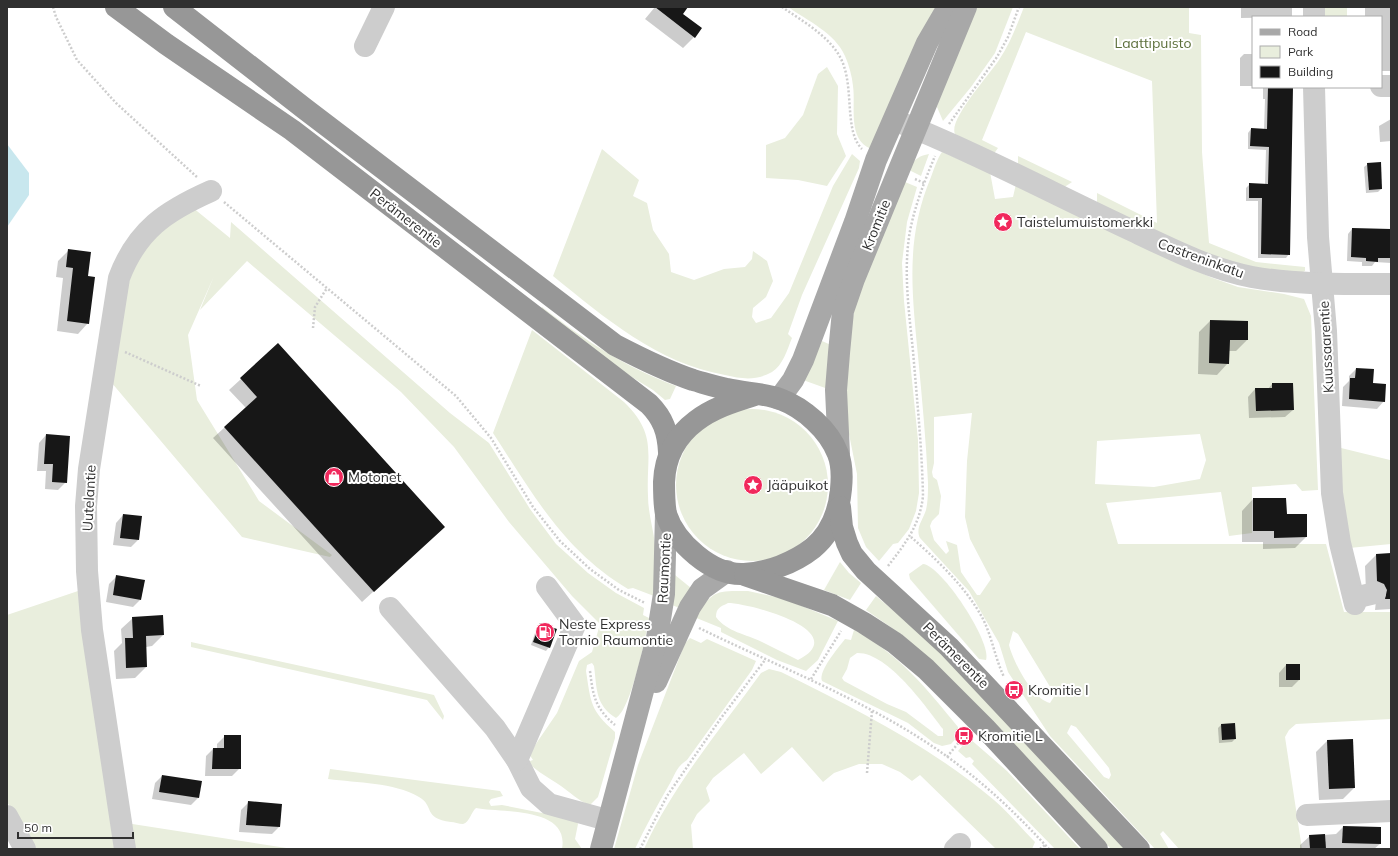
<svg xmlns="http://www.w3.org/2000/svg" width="1398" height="856" font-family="Mulish,sans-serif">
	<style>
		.green { fill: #e9eedd; fill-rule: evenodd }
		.water { fill: #c8e7ee }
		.shadow { fill: #0003 }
		.building { fill: #171717 }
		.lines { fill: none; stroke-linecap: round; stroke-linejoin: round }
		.path { stroke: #cdcdcd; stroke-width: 2.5; stroke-dasharray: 2 2; stroke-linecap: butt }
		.minor { stroke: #cdcdcd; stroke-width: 22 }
		.major { stroke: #a8a8a8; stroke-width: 22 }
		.highway { stroke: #979797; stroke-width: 22 }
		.labels { text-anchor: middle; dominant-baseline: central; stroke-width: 4; stroke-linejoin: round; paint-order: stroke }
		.park-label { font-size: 14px; fill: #5c6f3a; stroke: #fff }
		.street-label { font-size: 14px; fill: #303030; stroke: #fff }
		.poi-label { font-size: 14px; fill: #303030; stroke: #fff; text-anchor: start }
	</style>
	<rect width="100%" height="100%" fill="#fff"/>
	<!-- green -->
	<g class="green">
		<path d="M788,7H939L871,149C847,139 856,106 853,86C852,76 849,65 845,56C835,33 808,21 788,7Z"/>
		<polygon points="976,7 1013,7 995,53 971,87 943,121 937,107 939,95"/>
		<path d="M1024,7H1189V33L1201,35L1202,152L1209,243L1256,262L1305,267V271L1299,274L1228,264L1097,204V193L1157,223L1152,81L1026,32L982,140L998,148L993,155L955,134C948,120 990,74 999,60C1010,44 1017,25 1024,7Z"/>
		<rect x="1324" y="7" width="23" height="10"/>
		<polygon points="827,67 838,86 837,134 846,156 827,186 798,180 766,178 766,145 785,138 803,115 818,74"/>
		<path d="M602,149L639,180L633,196L647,203L653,230L669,254L671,272L694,280L724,269L745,267L752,259L753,251L767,261L773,281L766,297L753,308L752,317L756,323L771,318L789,293L833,186L852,154L860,161L859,168L802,295L788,334L792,338C787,350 783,365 772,372C756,381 742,379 725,375C657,363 605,318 553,276Z"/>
		<path d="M942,152L990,172L995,199L1013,197L1016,184L1210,277L1238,287L1284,294L1304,299L1311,316L1318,490L1302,491L1296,484L1252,487V533L1229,536L1221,492L1106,503L1118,544H1326L1344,612H1391V719L1296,724L1289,730L1285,737L1302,849H1179L1163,831L1160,834L1169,849H1155L1050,736L1008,672L999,643L969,591L920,538C915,528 923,520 926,510C928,502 928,491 928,483C926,440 922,398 918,356C912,292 905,239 931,177C934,169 937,159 942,152ZM972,413L967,461L965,517L970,539L991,579L980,595H977L961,572L957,545L946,541L949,551L946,554L934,540L930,526L932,521L939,514L941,496L937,480L933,477L932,472L934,463V417ZM1200,434L1206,460L1200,479L1154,487L1095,484L1097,441ZM1013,631L1018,634L1055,695L1050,703C1032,699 1013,661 1009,645ZM1071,725L1076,727L1109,768L1111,775L1109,779L1104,777L1067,733Z"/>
		<path d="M929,154L921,176L911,171L910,167C915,158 920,156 929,154Z"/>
		<polygon points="1018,156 1072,182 1063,188 1018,164"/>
		<polygon points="905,182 917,187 907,222 902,263 904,301 918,440 919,493 916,511 909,529 898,543 893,544 879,561 866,547 858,528 857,474 846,419 845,379 848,342 858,292"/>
		<path d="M192,207L230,238L231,222L450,413L489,443L530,509L556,544L588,573L616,593L644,608L643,615L649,618C646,636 631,710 616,718C595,705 597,688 594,666L592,663L587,665L586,671C591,703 590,710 615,732V738L598,797L590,805C578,801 570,792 561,786C549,778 538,772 527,762L533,760L529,754L557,713L579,661L592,652L600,624L572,596L509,522L454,447L401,392L247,261L200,310L214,276L188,335L197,400L259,501L332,555L330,557L242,537L111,382L127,282L134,262L152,239Z"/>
		<path d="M542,307C586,341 623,366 676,386L670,399L665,400L653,390L617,368L540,310Z"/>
		<path d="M532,330L624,402C658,435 646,455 648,496C648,512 653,528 655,544C657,561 654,579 654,596L633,588L628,589C564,551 532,493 493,433Z"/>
		<polygon points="822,341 831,345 828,389 803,380"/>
		<circle cx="752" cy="485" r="76"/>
		<polygon points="1337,447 1390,460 1391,544 1349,548"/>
		<polygon points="840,562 849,573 861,583 850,600 824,590"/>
		<path d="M923,564C941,565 992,642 986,660L979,659L910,579L909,574Z"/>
		<polygon points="675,575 691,588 682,609 672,605"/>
		<polygon points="78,591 112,824 118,849 33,849 17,817 7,802 7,615"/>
		<path d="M748,591L785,599L838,621L818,660L806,671L777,660L721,632V628L694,617C715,590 714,591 748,591ZM728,603C749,603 854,631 798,660C786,654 774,648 762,642C746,634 727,632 716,617C716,608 720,607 728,603Z"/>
		<polygon points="876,596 907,622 947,659 1126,849 1111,849 974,702 905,637 866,610"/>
		<path d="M854,630C898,653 928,690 958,727V736L951,744L942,746L934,743L908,723L822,681C818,671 839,647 845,639L851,640ZM857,653C888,652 926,707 943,729V736H938L906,712L887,704L844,681L842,678L847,669L850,658Z"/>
		<path d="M690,638L701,643L707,639L756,661L752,670L687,760C676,767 675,775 669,785C657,806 645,827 635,849H614L638,765L685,643Z"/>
		<polygon points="191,642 434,695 444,716 443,720 427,700 191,647"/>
		<path d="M769,669L781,672C856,709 930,746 994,800C1009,813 1021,828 1035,842L1032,849H996L920,775L912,781L900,772L882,764H859L834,773L823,782L792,747L761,774L744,753L713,778L706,788L710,801L697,814L691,825L693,849H644C673,785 720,730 761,673Z"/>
		<polygon points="969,738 1007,771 1080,849 1055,849 972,764 974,761 970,757 966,758 958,751"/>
		<path d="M330,769L500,791L503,796L491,799L489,802L491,806L502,805L542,813H557L576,819L578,824L575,839L582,849H562C570,806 499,813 476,808C471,812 470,822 463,824C459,824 454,822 451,822C422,818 435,806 419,797C393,782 358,783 328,779Z"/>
		<polygon points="126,823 293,849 134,849"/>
	</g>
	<!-- water -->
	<polygon class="water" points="7,144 29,173 29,195 7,227"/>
	<!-- shadow -->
	<g class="shadow">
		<polygon points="655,7 687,7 682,14 694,37 683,48 645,19"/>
		<polygon points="1241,7 1292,7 1292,17 1241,18"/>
		<polygon points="1365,7 1391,7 1390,71 1381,71 1381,17 1365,17"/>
		<polygon points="1244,54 1253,54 1253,86 1240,86 1240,58"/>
		<polygon points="1263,87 1291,87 1289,254 1286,258 1258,258 1258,201 1246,201 1246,188 1250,184 1265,184 1266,150 1248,149 1248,133 1251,129 1264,130 1265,99 1263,99"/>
		<polygon points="1391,119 1391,141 1380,142 1379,126"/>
		<polygon points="1368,164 1381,189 1378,192 1366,193 1364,167"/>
		<polygon points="1352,229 1391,230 1391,263 1375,262 1372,266 1362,266 1362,262 1347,261 1348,234"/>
		<polygon points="69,250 88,323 78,334 57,331 63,278 56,277 58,261"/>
		<polygon points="1210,321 1247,340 1236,351 1228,351 1228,363 1217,375 1198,374 1199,332"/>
		<polygon points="278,345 444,527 362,602 213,438 246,408 229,390"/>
		<polygon points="1356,369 1372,384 1384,401 1377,409 1342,406 1343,387 1349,381 1349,376"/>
		<polygon points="1272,384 1293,410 1285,417 1249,418 1248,397 1255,389 1268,389"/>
		<polygon points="46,435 66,482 58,490 45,489 46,471 37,471 39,443"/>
		<polygon points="1253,499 1286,515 1306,537 1295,548 1263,549 1263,542 1242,542 1242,511"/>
		<polygon points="123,515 138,540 131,547 113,545 116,523"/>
		<polygon points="1391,554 1391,609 1375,610 1376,601 1366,592 1365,566 1376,555"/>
		<polygon points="117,576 140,600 133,607 106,602 109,584"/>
		<polygon points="162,616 163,635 152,646 146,647 146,667 135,678 116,679 114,651 122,643 121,629 133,618"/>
		<polygon points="540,624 549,647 546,651 531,645 537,627"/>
		<polygon points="1286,665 1299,680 1292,687 1279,687 1279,673"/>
		<polygon points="1221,725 1235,739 1232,742 1219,743 1218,728"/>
		<polygon points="225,736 240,768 232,776 205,776 206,756 213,749 217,749 217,744"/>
		<polygon points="1327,741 1354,788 1343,799 1319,800 1316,752"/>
		<polygon points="162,776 198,798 191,805 152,799 155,783"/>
		<polygon points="249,802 281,805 279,827 272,834 239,832 241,810"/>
		<polygon points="1343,827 1380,844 1374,849 1300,849 1300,845 1310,836 1336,834"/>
	</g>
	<!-- building -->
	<g class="building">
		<polygon points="655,7 688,7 683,14 702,28 695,38"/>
		<polygon points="1268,87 1293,87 1290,255 1261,254 1262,198 1249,198 1249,183 1268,184 1269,147 1250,146 1251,128 1267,129"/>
		<polygon points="1381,162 1382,189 1369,190 1367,163"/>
		<polygon points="1352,228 1391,229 1391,258 1378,258 1378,262 1366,261 1366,258 1351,257"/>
		<polygon points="68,249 91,252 88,276 95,277 89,324 67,321 73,268 66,267"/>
		<polygon points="1210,320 1248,321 1248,340 1230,340 1229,364 1209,363"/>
		<polygon points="278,343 445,527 374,592 224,427 257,397 240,378"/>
		<polygon points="1356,368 1374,369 1373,383 1386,384 1385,402 1349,399 1350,378 1355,378"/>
		<polygon points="1272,383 1293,383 1294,410 1256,411 1255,388 1272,388"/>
		<polygon points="46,434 70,436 67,483 52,482 53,464 44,464"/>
		<polygon points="1253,498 1286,498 1287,514 1307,514 1307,537 1274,538 1274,531 1253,531"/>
		<polygon points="123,514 142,516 139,540 120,538"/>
		<polygon points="1391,553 1391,599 1385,599 1387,590 1384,584 1377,581 1376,554"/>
		<polygon points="116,575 145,580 141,600 113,595"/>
		<polygon points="163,615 164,635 146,636 147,667 126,668 125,638 133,638 132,617"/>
		<polygon points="540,623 557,629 550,648 533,642"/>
		<rect x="1286" y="664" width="14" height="16"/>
		<polygon points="1235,723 1236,739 1222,740 1221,724"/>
		<polygon points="224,735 241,735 241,769 212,769 213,748 224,748"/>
		<polygon points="1353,739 1355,788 1329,789 1327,740"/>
		<polygon points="162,775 202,781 199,798 159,792"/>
		<polygon points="248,801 282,804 280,827 246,825"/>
		<polygon points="1343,826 1381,827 1381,844 1342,843"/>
		<polygon points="1325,834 1326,849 1310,849 1309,835"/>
	</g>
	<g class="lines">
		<!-- path -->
		<g class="path">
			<polyline points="53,7 56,17 77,60 116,103 198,178"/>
			<path d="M782,7C801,20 824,33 837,52C857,80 842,129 862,149"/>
			<polyline points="949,124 997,57 1008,37 1019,7"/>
			<polyline points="915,179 924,183"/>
			<polyline points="224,202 456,396 491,438 533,507 560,541 590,569 619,590 645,603"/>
			<polyline points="313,328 315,307 327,288"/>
			<polyline points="125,352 201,386"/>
			<path d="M911,537C937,560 966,587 983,619C992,637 995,658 1004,677"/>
			<path d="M888,566C905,544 920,525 923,496C922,448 917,400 913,351C909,312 903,270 910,231C915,205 925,180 935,156"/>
			<path d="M699,628C791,673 890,709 970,774C998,796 1024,822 1049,849"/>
			<path d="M590,671C593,696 595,708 615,725"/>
			<polyline points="811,679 841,631"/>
			<polyline points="947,757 964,736"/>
			<polyline points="867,773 872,711"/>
			<polyline points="640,849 667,796 721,718 765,660"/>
			<polyline points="1040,849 1045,845"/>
		</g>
		<!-- minor -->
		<g class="minor">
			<polyline points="1314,7 1314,17"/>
			<polyline points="365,46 384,7"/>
			<polyline points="1381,86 1391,86"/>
			<polyline points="1314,87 1318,237 1326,331 1332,493 1340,543 1355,604"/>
			<path d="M894,120C975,152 1052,193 1131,230C1169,248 1210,269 1252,277C1297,285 1346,284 1391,284"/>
			<polyline points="1354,598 1375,593"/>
			<polyline points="390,608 495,728 517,760 531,788 549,804 607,820"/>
			<polyline points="517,760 575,625 547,587"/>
			<polyline points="1307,815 1391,811"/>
			<polyline points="7,816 25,849"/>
			<path d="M125,849L92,630L87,571L86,506L89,469L119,278C137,230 166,211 211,191"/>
			<polyline points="955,849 960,844"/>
		</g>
		<!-- major -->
		<g class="major">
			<polyline points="779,399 793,380 803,360 855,222 876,160 927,43 948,7"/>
			<polyline points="839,454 836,390 839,353 843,311 854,279 966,7"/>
			<polyline points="656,682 690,607 702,589 727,571"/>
			<polyline points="601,849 657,638 664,594 666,514"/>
		</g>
		<!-- highway -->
		<g class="highway">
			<path d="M116,7L166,44L292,130L649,404C663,418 668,432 669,452"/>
			<path d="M174,7L305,109L615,345C640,358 666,371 693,380C704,383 716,387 727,389C744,393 763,393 780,399C804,408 829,430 838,454C842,464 842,479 841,489C839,512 831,533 813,548C794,563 767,573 744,574C712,576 675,542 666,514C664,504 664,492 664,482C665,457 676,436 696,421C714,407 736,401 758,394"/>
			<polyline points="840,507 842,527 847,543 852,554 866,571 949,647 1139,849"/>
			<polyline points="745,575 832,605 864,623 895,643 926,669 985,728 1097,849"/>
		</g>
	</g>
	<!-- icons -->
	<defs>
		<symbol id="sight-disc" viewBox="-11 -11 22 22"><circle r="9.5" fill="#f1285c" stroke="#fff"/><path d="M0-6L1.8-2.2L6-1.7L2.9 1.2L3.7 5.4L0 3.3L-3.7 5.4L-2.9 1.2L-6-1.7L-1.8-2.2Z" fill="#fff"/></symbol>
		<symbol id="shop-disc" viewBox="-11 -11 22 22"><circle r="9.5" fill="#f1285c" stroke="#fff"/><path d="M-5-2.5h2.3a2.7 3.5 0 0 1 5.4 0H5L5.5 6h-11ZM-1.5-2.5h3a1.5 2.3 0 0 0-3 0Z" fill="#fff"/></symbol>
		<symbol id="fuel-disc" viewBox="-11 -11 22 22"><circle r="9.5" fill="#f1285c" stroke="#fff"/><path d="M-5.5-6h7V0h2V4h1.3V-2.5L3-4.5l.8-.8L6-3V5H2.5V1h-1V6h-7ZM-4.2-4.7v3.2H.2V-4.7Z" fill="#fff"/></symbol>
		<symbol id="bus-disc" viewBox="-11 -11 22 22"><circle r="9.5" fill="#f1285c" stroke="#fff"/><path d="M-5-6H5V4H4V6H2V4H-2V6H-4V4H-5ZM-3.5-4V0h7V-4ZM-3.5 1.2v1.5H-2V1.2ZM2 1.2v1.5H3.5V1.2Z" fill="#fff"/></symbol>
	</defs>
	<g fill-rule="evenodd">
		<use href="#sight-disc" x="992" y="211" width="22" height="22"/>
		<use href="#shop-disc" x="323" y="466" width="22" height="22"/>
		<use href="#sight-disc" x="742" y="474" width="22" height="22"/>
		<use href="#fuel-disc" x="534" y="621" width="22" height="22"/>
		<use href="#bus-disc" x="1003" y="679" width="22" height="22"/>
		<use href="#bus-disc" x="953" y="725" width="22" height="22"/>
	</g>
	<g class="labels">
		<!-- park labels -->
		<g class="park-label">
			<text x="1153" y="43">Laattipuisto</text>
		</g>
		<!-- street labels -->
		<g class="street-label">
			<text transform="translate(406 218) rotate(38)">Perämerentie</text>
			<text transform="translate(876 225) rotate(-68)">Kromitie</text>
			<text transform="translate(1201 258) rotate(20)">Castreninkatu</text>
			<text transform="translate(1326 347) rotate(-93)">Kuussaarentie</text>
			<text transform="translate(89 498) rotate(-87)">Uutelantie</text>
			<text transform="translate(664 568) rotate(-87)">Raumontie</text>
			<text transform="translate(956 655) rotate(45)">Perämerentie</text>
		</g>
		<!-- poi labels -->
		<g class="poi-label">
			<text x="1017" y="222">Taistelumuistomerkki</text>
			<text x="348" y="477">Motonet</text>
			<text x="767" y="485">Jääpuikot</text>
			<text x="559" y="624">Neste Express<tspan x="559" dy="16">Tornio Raumontie</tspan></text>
			<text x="1028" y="690">Kromitie I</text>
			<text x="978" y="736">Kromitie L</text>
		</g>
	</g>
	<!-- border -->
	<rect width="1398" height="856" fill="none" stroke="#303030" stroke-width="16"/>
	<!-- legend -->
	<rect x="1252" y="16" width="130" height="72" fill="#ffffff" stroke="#acacac"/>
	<rect x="1260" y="29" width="20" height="6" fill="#a8a8a8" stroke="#acacac"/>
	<text x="1288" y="36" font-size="12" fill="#303030">Road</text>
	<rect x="1260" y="46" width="20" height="12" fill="#e9eedd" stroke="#acacac"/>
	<text x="1288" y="56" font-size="12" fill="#303030">Park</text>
	<rect x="1260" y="66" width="20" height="12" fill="#171717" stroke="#acacac"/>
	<text x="1288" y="76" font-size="12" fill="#303030">Building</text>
	<!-- scale -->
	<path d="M18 832v6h115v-6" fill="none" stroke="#303030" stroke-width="2"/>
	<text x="24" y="832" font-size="12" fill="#303030" stroke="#ffffff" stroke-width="3" paint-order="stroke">50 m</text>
</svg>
